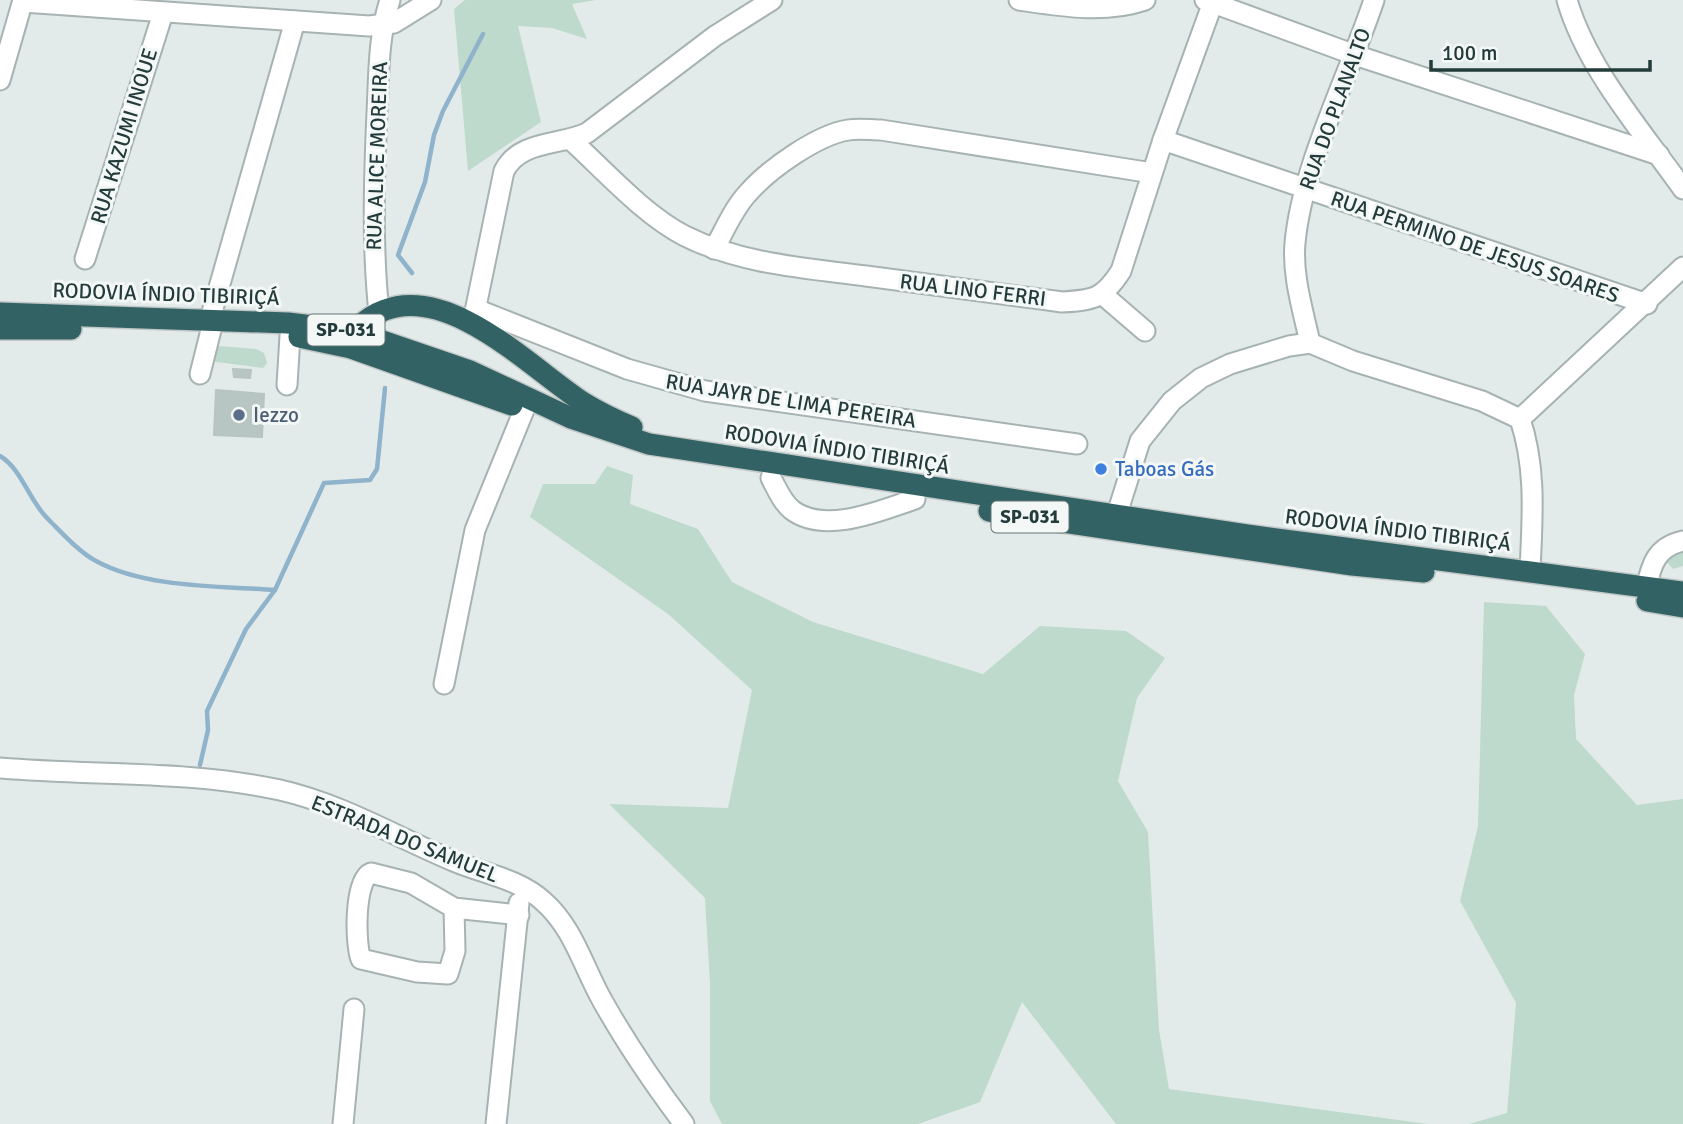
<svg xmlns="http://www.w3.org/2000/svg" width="1683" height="1124" font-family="Signika,sans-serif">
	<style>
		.green { fill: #bddacd }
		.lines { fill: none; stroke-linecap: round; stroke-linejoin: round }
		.stream { stroke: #8fb3cb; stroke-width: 4.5 }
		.building { fill: #b8c6c3; stroke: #b6c4c2; stroke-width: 2 }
		.minor-casing { stroke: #a6b3b2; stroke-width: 23 }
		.highway-casing { stroke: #c2c8c8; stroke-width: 24 }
		.minor { stroke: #fff; stroke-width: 19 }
		.highway { stroke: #326264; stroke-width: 21 }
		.service-dot { fill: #5c6f8a; stroke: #f3f8f7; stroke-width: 2.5 }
		.shop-dot { fill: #3f7fe0; stroke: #f3f8f7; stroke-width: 2.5 }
		.labels { text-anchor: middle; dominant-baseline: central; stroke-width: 6; stroke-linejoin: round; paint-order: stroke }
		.shield { fill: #f3f8f7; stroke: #627473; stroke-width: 2 }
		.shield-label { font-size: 19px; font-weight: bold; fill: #243b3b }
		.street-label { font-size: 21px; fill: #243b3b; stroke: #f3f8f7 }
		.service-label { font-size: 21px; fill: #4e5e75; stroke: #f3f8f7; text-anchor: start }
		.shop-label { font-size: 21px; fill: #366cbe; stroke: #f3f8f7; text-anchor: start }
	</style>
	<rect width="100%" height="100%" fill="#e3ebea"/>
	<!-- green -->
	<g class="green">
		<polygon points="465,0 596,0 572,4 587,39 552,28 518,26 541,122 468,171 454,9"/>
		<polygon points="219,346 256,349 264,353 267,363 263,368 216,362 212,357"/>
		<polygon points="607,466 633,475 630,504 698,529 732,582 813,622 983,674 1040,626 1126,631 1165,658 1137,698 1118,781 1148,832 1159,1030 1169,1089 1428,1124 1116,1124 1022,1002 980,1102 918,1124 722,1124 710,1101 710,984 705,898 609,804 728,808 752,690 668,614 530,517 543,484 595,484"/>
		<polygon points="1683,548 1683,566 1673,569 1665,560"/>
		<polygon points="1484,602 1546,606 1585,654 1574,695 1576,739 1637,805 1683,799 1683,1124 1469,1124 1507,1113 1516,1003 1460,901 1478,826"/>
	</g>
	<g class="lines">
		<!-- stream -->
		<g class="stream">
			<polyline points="412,273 398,255 425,182 434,135 443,111 483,34"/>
			<path d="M0,456C22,469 29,501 48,519C62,533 79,552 96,561C145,588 220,586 275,590"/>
			<polyline points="200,765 208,730 207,711 246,629 275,590 324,483 370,480 377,469 385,388"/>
		</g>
	</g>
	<!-- building -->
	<g class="building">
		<polygon points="233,369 251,370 250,378 234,377"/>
		<polygon points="216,390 264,394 262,437 214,435"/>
	</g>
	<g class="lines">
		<defs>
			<g id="minor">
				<path d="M1019,0C1060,6 1104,14 1145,0"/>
				<polyline points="1205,0 1355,55 1659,155"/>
				<path d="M1567,0C1587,69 1642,131 1683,189"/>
				<polyline points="23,2 369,26 394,23 431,0"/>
				<polyline points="0,80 23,0"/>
				<path d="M571,140C606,172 643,214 685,236C741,264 805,268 866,276C932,285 997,293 1062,302C1094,300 1103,299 1121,271L1163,140L1212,5"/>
				<polyline points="1163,140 1647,304"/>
				<path d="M714,249C725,230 733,209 748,193C769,169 817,135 848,130C859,128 871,130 881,130L1152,173"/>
				<polyline points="85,259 163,13"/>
				<polyline points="1102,294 1145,331"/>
				<polyline points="476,309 627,369 705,391 1077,444"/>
				<path d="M379,313C372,246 374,180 377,113C379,74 378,37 390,0"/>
				<polyline points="210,319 295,21"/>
				<path d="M473,321L504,171C520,140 558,146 587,133L715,36L772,0"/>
				<path d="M1310,343C1303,310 1292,276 1295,243C1302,166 1349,75 1374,0"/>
				<polyline points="200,374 211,330"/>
				<polyline points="287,385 290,336"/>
				<polyline points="1520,419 1683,267"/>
				<path d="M771,478C777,489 782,502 792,510C825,535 882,510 915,499"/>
				<path d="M1117,514L1140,441L1172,401L1201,378L1230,364L1289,346L1310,343L1353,361L1482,401L1520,419C1537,470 1532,520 1530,572"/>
				<path d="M1646,589C1651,565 1656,547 1683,541"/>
				<polyline points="444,684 475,530 524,410"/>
				<path d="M0,768C93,776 188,770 280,790C342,804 398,838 456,862C485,874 519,879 543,901C573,927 583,966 602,1000C626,1043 654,1084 684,1124"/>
				<path d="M454,908L455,951L448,974L417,972L361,959C355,944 354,880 371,873L411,883L454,908L519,915"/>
				<polyline points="343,1124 354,1009"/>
				<polyline points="496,1124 519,903"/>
			</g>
			<g id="highway">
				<polyline points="0,313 288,323 353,331 470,371 571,418 649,444 1247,535 1683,592"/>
				<polyline points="0,329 71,329"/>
				<path d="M353,331C363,323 373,314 385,310C452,285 533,370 584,403C599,412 615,420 632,427"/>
				<polyline points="299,337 351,348 512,405"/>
				<polyline points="989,511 1352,565 1424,572"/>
				<polyline points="1647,601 1683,607"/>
			</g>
		</defs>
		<!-- minor casing -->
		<use href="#minor" class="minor-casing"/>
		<!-- highway casing -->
		<use href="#highway" class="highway-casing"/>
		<!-- minor -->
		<use href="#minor" class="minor"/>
		<!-- highway -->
		<use href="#highway" class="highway"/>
	</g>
	<!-- markers -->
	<circle class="service-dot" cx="239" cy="415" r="7"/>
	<circle class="shop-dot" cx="1101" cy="469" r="7"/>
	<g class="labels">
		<!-- shield labels -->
		<g class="shield">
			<rect x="307.5" y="314.5" width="77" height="31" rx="5"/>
			<rect x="991.5" y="501.5" width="77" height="31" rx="5"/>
		</g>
		<g class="shield-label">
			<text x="346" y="330">SP-031</text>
			<text x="1030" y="517">SP-031</text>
		</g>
		<!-- street labels -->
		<g class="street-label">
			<text transform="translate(1335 109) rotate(-70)">RUA DO PLANALTO</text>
			<text transform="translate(124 136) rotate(-73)">RUA KAZUMI INOUE</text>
			<text transform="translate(377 156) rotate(-88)">RUA ALICE MOREIRA</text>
			<text transform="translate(1475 247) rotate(19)">RUA PERMINO DE JESUS SOARES</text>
			<text transform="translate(973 290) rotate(7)">RUA LINO FERRI</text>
			<text transform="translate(166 294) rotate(2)">RODOVIA ÍNDIO TIBIRIÇÁ</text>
			<text transform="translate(791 401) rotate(9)">RUA JAYR DE LIMA PEREIRA</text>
			<text transform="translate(837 449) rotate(9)">RODOVIA ÍNDIO TIBIRIÇÁ</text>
			<text transform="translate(1398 530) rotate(7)">RODOVIA ÍNDIO TIBIRIÇÁ</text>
			<text transform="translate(405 839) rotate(22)">ESTRADA DO SAMUEL</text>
		</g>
		<!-- service labels -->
		<g class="service-label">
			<text x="253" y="415">Iezzo</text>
		</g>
		<!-- shop labels -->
		<g class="shop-label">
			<text x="1115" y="469">Taboas Gás</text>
		</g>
	</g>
	<!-- scale -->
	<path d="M1431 60v10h219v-10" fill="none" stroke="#243b3b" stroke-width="3.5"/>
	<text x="1442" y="60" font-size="21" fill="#243b3b" stroke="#f3f8f7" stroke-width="5" paint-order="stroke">100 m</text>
</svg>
